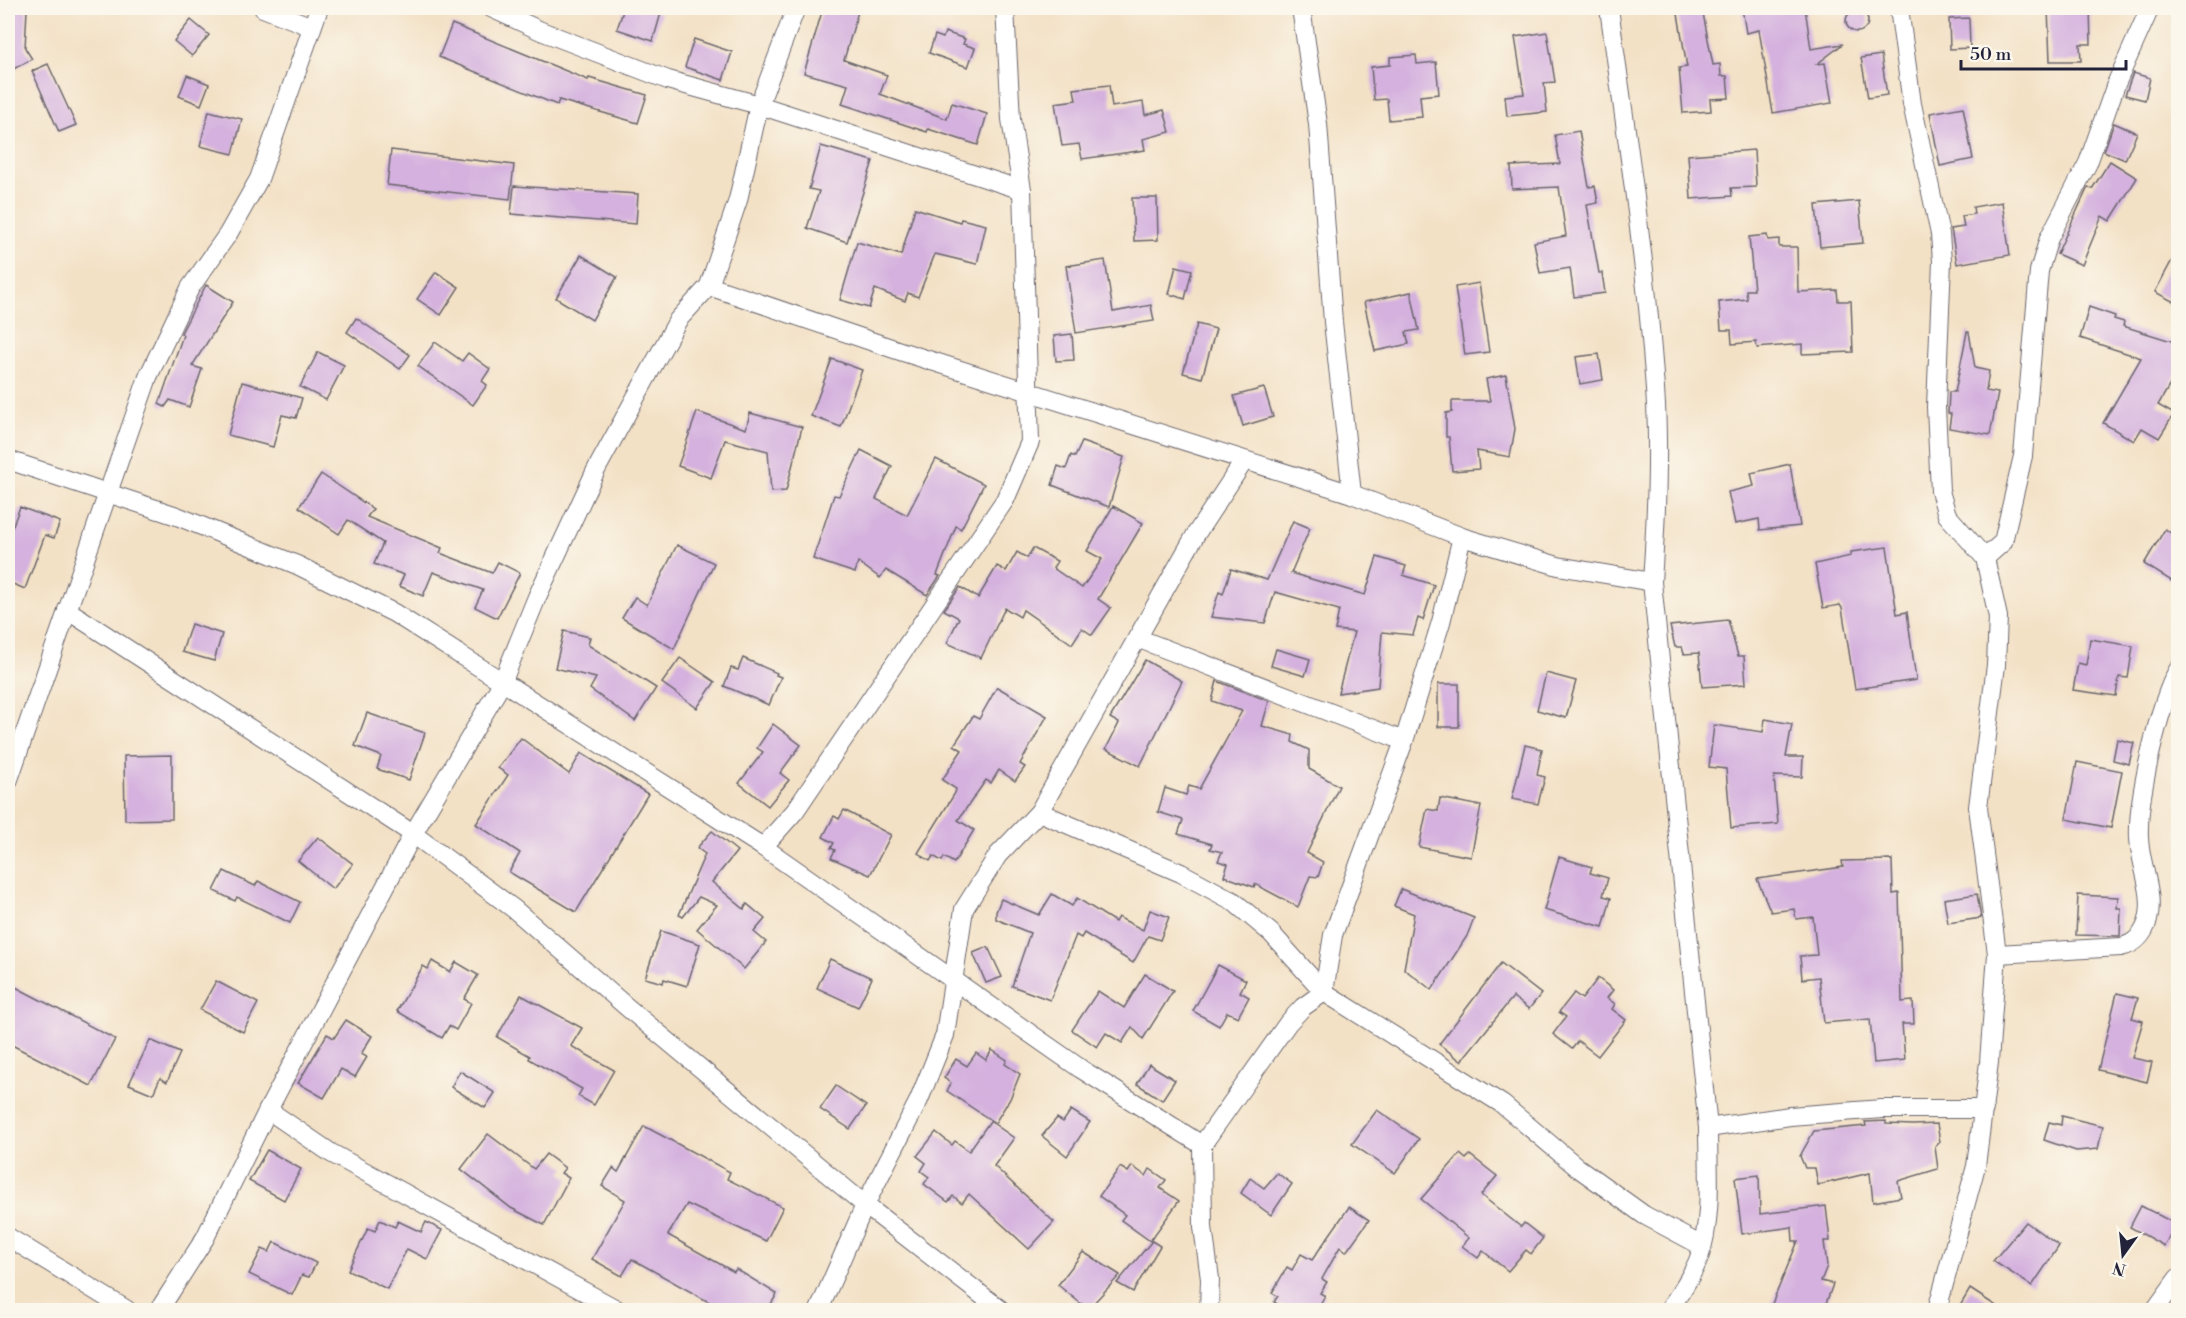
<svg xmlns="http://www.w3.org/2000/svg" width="2186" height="1318" font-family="'Libre Bodoni',serif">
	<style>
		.building { fill: #d4b1de }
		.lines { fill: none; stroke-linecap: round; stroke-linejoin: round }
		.street-casing { stroke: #6b656c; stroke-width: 20 }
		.street { stroke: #fff; stroke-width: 18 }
	</style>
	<rect width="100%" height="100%" fill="#fbf7ec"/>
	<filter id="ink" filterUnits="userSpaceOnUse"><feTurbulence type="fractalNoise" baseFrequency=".0167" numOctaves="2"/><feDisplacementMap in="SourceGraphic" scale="12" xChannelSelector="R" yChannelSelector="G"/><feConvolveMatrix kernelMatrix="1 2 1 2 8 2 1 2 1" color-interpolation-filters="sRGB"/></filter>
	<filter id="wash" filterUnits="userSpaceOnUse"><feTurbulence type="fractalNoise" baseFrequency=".008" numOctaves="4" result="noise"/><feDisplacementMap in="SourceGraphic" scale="24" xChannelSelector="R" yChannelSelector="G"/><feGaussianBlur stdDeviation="1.35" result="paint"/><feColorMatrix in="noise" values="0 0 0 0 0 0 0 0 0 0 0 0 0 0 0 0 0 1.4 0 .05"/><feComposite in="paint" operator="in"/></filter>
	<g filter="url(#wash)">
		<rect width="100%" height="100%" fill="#f3e1c6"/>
		<g id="blocks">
			<!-- building -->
			<g class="building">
				<polygon points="624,8 645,8 661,13 653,41 617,29"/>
				<polygon points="823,8 859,8 844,60 887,75 880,94 947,119 952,103 987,114 978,145 928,129 927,132 842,104 848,85 804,73"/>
				<polygon points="1677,8 1702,8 1713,65 1720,64 1721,76 1727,76 1729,98 1710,99 1711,111 1683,113 1679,68 1687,67"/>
				<polygon points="1742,8 1805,8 1811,49 1843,44 1817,64 1825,63 1832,103 1773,113 1759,30 1746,33"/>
				<polygon points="2048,8 2090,8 2091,44 2080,44 2081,61 2050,61"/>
				<polygon points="8,9 27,10 25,48 32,59 8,72"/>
				<circle cx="1857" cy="21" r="11"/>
				<polygon points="1969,18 1970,48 1950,49 1949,19"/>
				<polygon points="191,20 209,35 192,56 174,41"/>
				<polygon points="452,24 588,80 589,78 647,95 638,123 559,100 557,105 439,57"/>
				<polygon points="945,32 965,39 963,44 975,48 968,67 929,53 935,35 943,38"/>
				<polygon points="1547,32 1555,82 1544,83 1547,112 1507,116 1505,96 1524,94 1515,37"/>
				<polygon points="694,39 732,52 723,80 685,67"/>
				<polygon points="1416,55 1417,64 1436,62 1439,94 1420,96 1422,117 1389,120 1387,99 1374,100 1371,67 1390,65 1390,57"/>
				<polygon points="1881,55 1887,95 1868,98 1861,58"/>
				<polygon points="48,64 76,125 59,132 32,71"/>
				<polygon points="2133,73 2150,78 2145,100 2125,95"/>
				<polygon points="187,75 209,84 201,105 179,96"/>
				<polygon points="1109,85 1112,107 1143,102 1145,115 1164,110 1170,132 1143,139 1145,150 1082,159 1079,144 1062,146 1055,103 1076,100 1074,89"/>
				<polygon points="1963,107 1973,159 1940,166 1930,113"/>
				<polygon points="209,111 242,119 233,154 200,146"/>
				<polygon points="2114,123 2137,133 2125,160 2104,151"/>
				<polygon points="1579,131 1589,187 1595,186 1598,203 1587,205 1599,273 1602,273 1605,293 1574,297 1570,268 1540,273 1534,242 1566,236 1559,187 1512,189 1511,166 1560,164 1555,135"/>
				<polygon points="821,146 873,161 847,242 807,228 819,191 809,189"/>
				<polygon points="391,150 514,165 510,199 387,185"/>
				<polygon points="1754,150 1756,187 1731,188 1732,196 1691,199 1688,155"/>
				<polygon points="2110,161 2137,178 2110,221 2102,216 2082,265 2057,254 2088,187 2092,189"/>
				<polygon points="514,186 638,194 636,224 511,214"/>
				<polygon points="1132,198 1157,198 1158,240 1134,241"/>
				<polygon points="1859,201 1863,243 1820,247 1816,205"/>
				<polygon points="2002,202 2010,255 1957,264 1951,229 1964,227 1962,216 1974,214 1973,207"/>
				<polygon points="915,208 960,222 961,219 986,225 977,264 935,254 918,297 908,293 905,301 875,289 869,308 840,300 857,242 901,255"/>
				<polygon points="1767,235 1768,240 1779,239 1779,247 1797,247 1798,292 1837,290 1838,301 1851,301 1853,352 1802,354 1802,344 1757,348 1756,342 1732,344 1731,330 1721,330 1719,302 1747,299 1746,290 1754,290 1749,237"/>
				<polygon points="2178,249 2178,304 2155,292"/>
				<polygon points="581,255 617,277 592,320 556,298"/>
				<polygon points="1105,260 1113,312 1151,305 1154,321 1076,333 1066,266"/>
				<polygon points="1176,266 1192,270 1185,299 1169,294"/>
				<polygon points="436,272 459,287 441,315 417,299"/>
				<polygon points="1479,283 1489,352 1465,355 1455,287"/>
				<polygon points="206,285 233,302 192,366 202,369 189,407 170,400 165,407 159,404 183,335 181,333"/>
				<polygon points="1411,292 1419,330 1406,332 1409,344 1375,351 1364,302"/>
				<polygon points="2089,307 2115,316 2114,319 2124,322 2123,326 2178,343 2178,371 2158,405 2174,414 2159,438 2142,428 2134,441 2103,423 2141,358 2080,338"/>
				<polygon points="356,318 410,355 400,369 347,332"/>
				<polygon points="1197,324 1216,329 1202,378 1183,373"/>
				<polygon points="1967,332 1969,332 1975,368 1989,371 1986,391 1998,393 1990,435 1949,428 1951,414 1948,413 1949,392 1955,392"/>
				<polygon points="1072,334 1074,360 1056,361 1054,336"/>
				<polygon points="435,342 462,361 468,353 490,369 482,381 487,385 473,405 418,366"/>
				<polygon points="318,352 344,365 326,400 300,387"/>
				<polygon points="1599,354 1603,380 1580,384 1576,357"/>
				<polygon points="832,359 862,370 841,427 811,416"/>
				<polygon points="1506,375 1515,429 1510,457 1477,451 1479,469 1452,471 1449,437 1446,437 1446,413 1452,412 1452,401 1490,401 1486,379"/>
				<polygon points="242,382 302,398 296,418 282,415 273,447 228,435"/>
				<polygon points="1264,388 1273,417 1243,426 1234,396"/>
				<polygon points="697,412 746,429 750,413 802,427 786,491 771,492 768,451 725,440 711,478 678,466"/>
				<polygon points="1082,442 1124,457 1109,507 1052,485 1058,466 1066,469 1071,455 1075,457"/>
				<polygon points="861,450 892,466 876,499 907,515 936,459 984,484 961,529 956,526 937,575 940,576 927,595 886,570 880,578 858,562 855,573 813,559 834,495 839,496"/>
				<polygon points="1790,464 1800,526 1760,530 1759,519 1735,524 1728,492 1754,486 1751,473"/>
				<polygon points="321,474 373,509 367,517 442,548 440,553 492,573 498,562 520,573 497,618 475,607 483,590 433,572 423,596 399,586 404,575 374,564 383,543 348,520 339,534 299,507"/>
				<polygon points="1113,506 1143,523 1098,599 1111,608 1092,635 1082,628 1072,644 1023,610 1020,617 1005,608 981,658 947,643 959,618 944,610 960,587 978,598 997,566 1006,571 1017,552 1027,558 1033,548 1057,561 1053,568 1082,588 1102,559 1087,551"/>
				<polygon points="20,507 60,522 54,538 45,535 25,589 8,582 8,538"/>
				<polygon points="1293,521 1310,528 1291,573 1365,595 1377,557 1406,566 1403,575 1434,585 1423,620 1418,618 1413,635 1382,632 1378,687 1338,693 1354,632 1335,630 1339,610 1275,592 1265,623 1211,617 1219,592 1223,594 1231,569 1267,580"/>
				<polygon points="2165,529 2178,538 2178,585 2144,564"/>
				<polygon points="677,545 714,563 674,649 622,618 635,597 647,605"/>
				<polygon points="1887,547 1897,614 1907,612 1916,680 1855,689 1842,608 1840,605 1823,608 1815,564 1851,556 1851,552"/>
				<polygon points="1728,620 1738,656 1744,656 1746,684 1702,687 1699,653 1684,654 1682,647 1675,647 1670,626"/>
				<polygon points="191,624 222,634 214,661 182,652"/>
				<polygon points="564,631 590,637 588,645 656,688 635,721 590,689 596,678 555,668"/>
				<polygon points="2090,639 2133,646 2128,678 2119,677 2116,696 2073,690 2078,663 2086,665"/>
				<polygon points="1276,649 1310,659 1305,676 1271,666"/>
				<polygon points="680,658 715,682 697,708 662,683"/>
				<polygon points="743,658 777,673 776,675 781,677 769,705 724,686 731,668 738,670"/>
				<polygon points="1145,660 1182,681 1140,766 1106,749 1119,723 1110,718"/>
				<polygon points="1546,673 1576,681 1566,718 1537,710"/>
				<polygon points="1217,681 1269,701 1262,726 1293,735 1292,742 1309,750 1309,769 1339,786 1307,853 1323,862 1318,877 1310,876 1298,907 1255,884 1254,887 1224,876 1228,864 1218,861 1222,852 1210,849 1212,844 1178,834 1183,820 1158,812 1165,788 1186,795 1189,786 1199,789 1242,711 1212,701"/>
				<rect x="1438" y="684" width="21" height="43"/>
				<polygon points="997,687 1047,716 1020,764 1025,767 1015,781 999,770 991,783 986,780 958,820 974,830 954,863 944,857 942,861 933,856 930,861 918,853 955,793 956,789 942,780 962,750 954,745 973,716 979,719"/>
				<polygon points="367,713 425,733 409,780 377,769 381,756 355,746"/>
				<polygon points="1765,719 1792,724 1786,757 1803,757 1802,777 1774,776 1778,824 1731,828 1726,769 1709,767 1714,725 1763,732"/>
				<polygon points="773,724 801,745 780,773 789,780 768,806 739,783 763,752 757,748"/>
				<polygon points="521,738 569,774 581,753 648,794 576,912 509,872 520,853 476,824 508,775 498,768"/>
				<polygon points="2117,739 2134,743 2129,764 2113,760"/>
				<polygon points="1525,745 1542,749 1537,775 1545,777 1538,804 1512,799"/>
				<polygon points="172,755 172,819 125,820 124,756"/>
				<polygon points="2077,762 2122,771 2111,828 2066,819"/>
				<polygon points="1440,798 1481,806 1471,857 1419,847 1427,809 1438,811"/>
				<polygon points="844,810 891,835 870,875 831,858 835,850 831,848 834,843 823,837 834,816 839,819"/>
				<polygon points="712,831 737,851 712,882 744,909 747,904 765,919 754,932 766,942 744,969 697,929 717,905 699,897 683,917 679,915 705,854 697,848"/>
				<polygon points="318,837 353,864 333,889 298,861"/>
				<polygon points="1559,857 1592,867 1590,873 1608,878 1603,896 1611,898 1603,927 1544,910"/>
				<polygon points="1892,860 1893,894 1899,893 1902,1002 1913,1001 1914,1024 1902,1024 1905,1060 1874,1063 1870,1019 1824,1023 1819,977 1802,979 1800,956 1817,955 1813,917 1796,919 1794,909 1771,912 1757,879 1843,867 1842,861"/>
				<polygon points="224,871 255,886 258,881 300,902 290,923 237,897 235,901 214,891"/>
				<polygon points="1401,889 1474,918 1467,936 1432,990 1404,969 1414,914 1394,906"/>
				<polygon points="1052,894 1072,906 1077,898 1115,922 1118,917 1143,930 1150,910 1169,917 1160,940 1148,936 1133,963 1084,933 1081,938 1076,935 1050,1000 1012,986 1030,933 996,919 996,912 1001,899 1039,915"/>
				<polygon points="1977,894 1981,918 1948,923 1944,899"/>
				<polygon points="2078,895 2118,897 2117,908 2121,908 2120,936 2076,935"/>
				<polygon points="661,931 700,944 687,986 664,979 663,983 645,978"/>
				<polygon points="988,947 1002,977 986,983 973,953"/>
				<polygon points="830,959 872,978 858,1007 817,988"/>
				<polygon points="432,961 450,972 456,962 478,975 464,999 471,1003 456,1030 449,1026 442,1038 397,1011 423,966 428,969"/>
				<polygon points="1501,963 1541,994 1529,1009 1513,997 1461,1061 1439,1044"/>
				<polygon points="1218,965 1246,980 1240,992 1249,997 1238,1017 1227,1012 1219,1026 1193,1011"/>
				<polygon points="1145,974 1173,991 1143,1039 1132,1027 1122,1043 1106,1033 1097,1047 1072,1030 1098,991 1124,1008"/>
				<polygon points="1598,978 1613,990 1607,998 1615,1004 1612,1009 1626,1020 1598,1056 1578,1041 1572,1049 1553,1034 1566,1017 1559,1012 1574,993 1582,999"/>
				<polygon points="216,981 258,1003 243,1032 200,1010"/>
				<polygon points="8,983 115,1039 91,1086 8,1043"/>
				<polygon points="2117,993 2138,998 2132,1018 2143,1021 2132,1058 2152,1062 2147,1082 2098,1070"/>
				<polygon points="521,995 582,1028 571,1046 614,1070 594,1105 578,1096 582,1089 529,1059 530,1056 497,1037"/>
				<polygon points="346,1020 372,1036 361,1054 367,1057 355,1077 341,1069 324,1098 298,1083 327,1034 334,1038"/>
				<polygon points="150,1040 180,1053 167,1082 160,1078 153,1094 129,1084"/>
				<polygon points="992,1050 1007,1060 1005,1064 1020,1074 1010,1099 995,1123 947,1091 951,1083 944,1078 956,1059 967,1066 976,1053 986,1060"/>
				<polygon points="1149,1064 1175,1080 1162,1100 1137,1084"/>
				<polygon points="460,1071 495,1093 485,1108 451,1087"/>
				<polygon points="836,1086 866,1106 850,1129 820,1109"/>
				<polygon points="1071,1110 1090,1122 1067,1156 1042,1136 1057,1118 1063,1122"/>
				<polygon points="1377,1110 1419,1139 1395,1173 1352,1144"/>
				<polygon points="2062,1116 2103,1126 2098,1149 2076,1151 2044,1140 2049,1122 2061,1125"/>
				<polygon points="990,1121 1014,1138 994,1166 1054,1222 1029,1249 969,1194 962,1203 953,1196 948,1202 924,1184 929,1177 921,1171 926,1163 917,1156 936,1132 952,1145 955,1141 969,1151"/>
				<polygon points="1886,1121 1886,1124 1913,1125 1937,1124 1940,1142 1935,1147 1938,1169 1898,1181 1901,1197 1873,1202 1870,1173 1818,1185 1815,1168 1805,1168 1800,1156 1814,1131 1866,1126 1865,1122"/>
				<polygon points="644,1126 730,1172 727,1179 783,1207 766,1241 687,1204 668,1235 734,1272 736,1269 777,1294 767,1311 725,1311 632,1259 622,1276 592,1259 625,1200 602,1186 613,1168 618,1172"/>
				<polygon points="488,1134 534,1169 546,1154 565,1168 561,1173 569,1178 544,1225 511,1208 461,1169"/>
				<polygon points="267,1150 301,1169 284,1200 249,1181"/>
				<polygon points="1460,1154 1466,1159 1470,1155 1497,1176 1481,1195 1521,1227 1524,1223 1543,1238 1531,1254 1526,1250 1508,1271 1483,1251 1478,1258 1462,1246 1469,1238 1421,1199"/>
				<polygon points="1132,1166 1146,1176 1150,1169 1166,1180 1160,1188 1179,1201 1150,1241 1121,1220 1125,1215 1099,1196 1120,1167 1128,1172"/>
				<polygon points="1277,1173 1292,1184 1271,1215 1241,1193 1250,1178 1264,1188"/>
				<polygon points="1759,1175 1760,1214 1826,1206 1830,1241 1824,1241 1827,1266 1821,1281 1833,1284 1824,1309 1816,1307 1813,1311 1769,1311 1798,1241 1793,1241 1792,1227 1742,1234 1735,1178"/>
				<polygon points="2141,1206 2176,1224 2164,1246 2130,1227"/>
				<polygon points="1349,1207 1369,1220 1346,1252 1340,1247 1322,1279 1327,1282 1320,1293 1325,1296 1317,1311 1289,1311 1274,1302 1278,1296 1272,1293 1287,1267 1292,1270 1301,1254 1312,1260"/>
				<polygon points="380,1220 395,1227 398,1221 421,1232 426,1222 442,1230 427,1259 407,1249 387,1289 348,1270 368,1228 375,1231"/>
				<polygon points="2026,1222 2059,1246 2032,1286 1993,1261"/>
				<polygon points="1152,1241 1160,1246 1133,1292 1117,1283"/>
				<polygon points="274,1242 316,1263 309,1277 302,1275 292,1295 249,1274 262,1249 269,1252"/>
				<polygon points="1083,1252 1120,1275 1089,1308 1080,1303 1058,1285"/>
				<polygon points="1970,1289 2004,1311 1957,1311"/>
			</g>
		</g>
	</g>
	<g filter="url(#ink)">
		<use href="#blocks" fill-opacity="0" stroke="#6b656c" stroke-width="1.5"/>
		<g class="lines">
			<defs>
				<g id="street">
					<polyline points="263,8 312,27"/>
					<polyline points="491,8 541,31 668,80 759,105 1022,190"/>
					<polyline points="1301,8 1318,124 1333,322 1352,494"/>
					<path d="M1609,8C1627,140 1648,272 1656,405C1659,464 1656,523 1652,582L1708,1128C1708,1170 1713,1218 1699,1258C1692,1277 1679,1294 1669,1310"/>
					<polyline points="1899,8 1912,104 1940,234 1942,261 1936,407 1940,491 1947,515 1985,558 1998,617 1996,665 1978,807 1997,954 1989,1062 1976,1166 1937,1310"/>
					<polyline points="709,286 900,351 1352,494 1462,537 1558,566 1652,582"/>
					<polyline points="8,460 177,516 297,565 394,613 763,847 1081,1069 1202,1145"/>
					<polyline points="1985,558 2003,542 2023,456 2039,271 2049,238 2088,163 2116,84 2150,8"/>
					<polyline points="67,610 413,834 514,909 628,1008 865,1205 1001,1310"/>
					<polyline points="1137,638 1404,741"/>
					<polyline points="8,782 148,377 190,288 228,234 259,179 319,8"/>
					<polyline points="1039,812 1181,873 1233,901 1271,933 1324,992 1502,1104 1577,1167 1644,1215 1702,1246"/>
					<polyline points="763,847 795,811 1005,500 1030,442 1022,190 1011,119 1005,8"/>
					<path d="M1997,954L2121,947C2135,944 2144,934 2148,920C2155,893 2140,865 2139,838C2137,799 2159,704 2178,670"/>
					<polyline points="268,1110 331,1153 618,1310"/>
					<polyline points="1708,1128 1790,1116 1882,1109 1984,1109"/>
					<polyline points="8,1237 127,1310"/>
					<polyline points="159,1310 205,1238 268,1110 413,834 502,683 537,597 596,470 678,320 709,286 738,200 759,105 796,8"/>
					<polyline points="819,1310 865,1205 919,1100 945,1035 964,909 998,855 1039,812 1196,534 1244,461"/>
					<polyline points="1209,1310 1210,1279 1203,1227 1202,1145 1288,1023 1303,1007 1324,992 1333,935 1404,741 1441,622 1462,537"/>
					<polyline points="2155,1310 2178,1278"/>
				</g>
			</defs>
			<!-- street casing -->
			<use href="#street" class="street-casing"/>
			<!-- street -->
			<use href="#street" class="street"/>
		</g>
	</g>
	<!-- margin -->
	<rect width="2186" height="1318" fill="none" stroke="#fbf7ec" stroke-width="30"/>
	<!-- north arrow -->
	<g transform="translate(2123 1255) rotate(195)" stroke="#fbf7ec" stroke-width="4.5" paint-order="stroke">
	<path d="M0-4.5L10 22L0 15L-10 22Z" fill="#22223b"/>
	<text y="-9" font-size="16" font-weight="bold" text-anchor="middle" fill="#22223b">N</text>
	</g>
	<!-- scale -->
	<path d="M1961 60v9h165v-9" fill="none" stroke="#22223b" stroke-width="3"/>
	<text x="1970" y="60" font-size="18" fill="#22223b" stroke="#fbf7ec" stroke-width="4.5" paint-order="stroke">50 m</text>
</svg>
